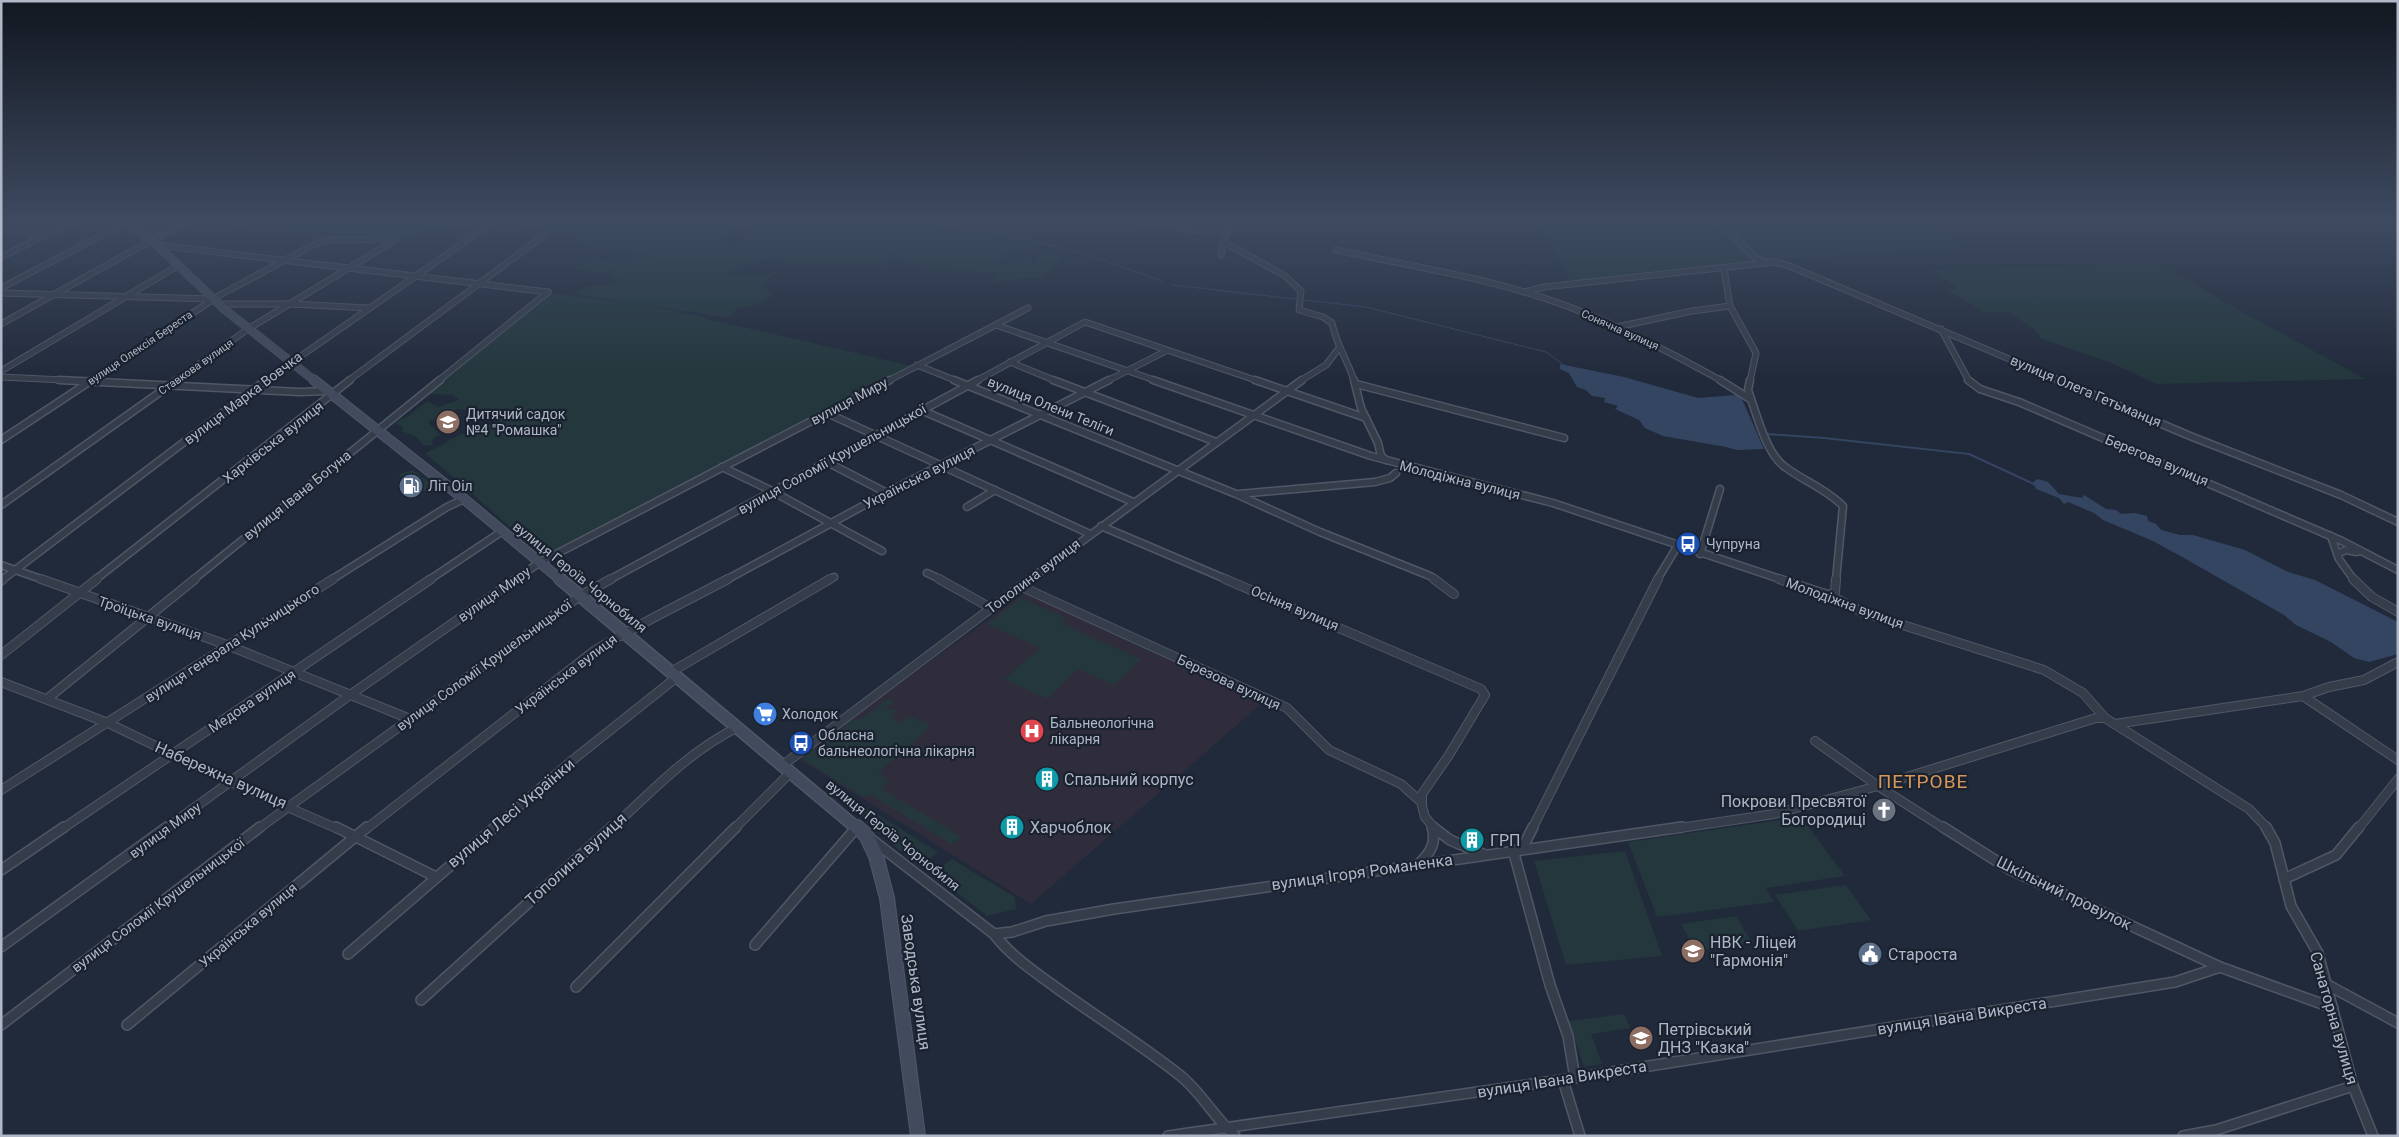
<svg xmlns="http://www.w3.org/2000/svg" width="2399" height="1137" font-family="Roboto,sans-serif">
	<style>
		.medical { fill: #2f2d3c }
		.green { fill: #23373c }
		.water { fill: #344562 }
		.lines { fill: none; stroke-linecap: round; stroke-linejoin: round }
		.stream-far1 { stroke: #344562; stroke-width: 1 }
		.stream { stroke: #344562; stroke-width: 2 }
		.street-far3-casing { stroke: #505766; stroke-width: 7 }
		.street-far2-casing { stroke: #505766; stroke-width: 9 }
		.street-far1-casing { stroke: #505766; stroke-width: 10 }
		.street-casing { stroke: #505766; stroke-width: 12 }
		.secondary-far3-casing { stroke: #505766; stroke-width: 9 }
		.secondary-far2-casing { stroke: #505766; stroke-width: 11 }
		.secondary-far1-casing { stroke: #505766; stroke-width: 14 }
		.secondary-casing { stroke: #505766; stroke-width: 16 }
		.street-far3 { stroke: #353d4b; stroke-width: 5 }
		.street-far2 { stroke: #353d4b; stroke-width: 6 }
		.street-far1 { stroke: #353d4b; stroke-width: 8 }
		.street { stroke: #353d4b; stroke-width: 9 }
		.secondary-far3 { stroke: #424b5e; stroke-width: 8 }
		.secondary-far2 { stroke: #424b5e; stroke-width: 9 }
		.secondary-far1 { stroke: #424b5e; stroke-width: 11 }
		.secondary { stroke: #424b5e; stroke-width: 14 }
		.labels { text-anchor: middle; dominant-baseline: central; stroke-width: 4.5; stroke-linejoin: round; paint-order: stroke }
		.far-street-label { font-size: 11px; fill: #b0b7c7; stroke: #1a222f }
		.street-label { font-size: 14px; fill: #b0b7c7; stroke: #1a222f }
		.poi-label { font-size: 14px; fill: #b0b7c7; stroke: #1a222f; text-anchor: start }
		.near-street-label { font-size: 16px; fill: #b0b7c7; stroke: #1a222f }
		.near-poi-label { font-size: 16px; fill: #b0b7c7; stroke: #1a222f; text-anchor: start }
		.near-quarter-label { font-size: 19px; letter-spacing: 1px; fill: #d7975a; stroke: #1a222f }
	</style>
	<rect width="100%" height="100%" fill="#212a3b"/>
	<!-- medical -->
	<polygon class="medical" points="1026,592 1261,704 1031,904 798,758"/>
	<!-- green -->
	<g class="green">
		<polygon points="404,221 505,221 428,230 401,237 322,240 333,233 289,230 300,224"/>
		<path d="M514,221H753L751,224L730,231L723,238L729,241L724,248L743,243L764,224L775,221H814L874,230L926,228L986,235L1038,246L1036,249C1018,248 1003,251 994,267L1030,258L1034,262L1041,254L1060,256L1062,260L1041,278C1020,276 1013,281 993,283L996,273L924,268L893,255L888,256L890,260L886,266L861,263L786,264L783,262L786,260C773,254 741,268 726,273L727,275L763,276L773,272L778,273L765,280L762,287L774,293L762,303L738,308L729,318L574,294C591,279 603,291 620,279L609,276L632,259L650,258C630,247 588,251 575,242L585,231L544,230Z"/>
		<polygon points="1540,221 1926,221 1963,249 1758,260 1760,264 1576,282 1569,280"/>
		<polygon points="592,258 627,263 610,274 574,269"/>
		<polygon points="2108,266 2164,266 2235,308 2365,379 2156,384 2114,364 2040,338 2039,333 2009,312 1984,312 1946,290 1957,288 1931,270"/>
		<path d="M549,293L640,304L708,318L707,319L912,366L545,557L425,453L449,442L444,443C459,433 479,431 495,421L488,417L475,419L469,410L457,409L428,422L440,435L433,438L432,445L424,446L416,437L402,431L403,427L394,423L407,417L427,401L438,407L459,400L452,395L426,394Z"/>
		<polygon points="413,470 433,485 433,488 424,491 404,476 398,478 401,473"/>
		<polygon points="1021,598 1067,618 1062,624 1141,659 1115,685 1077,669 1047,699 1004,679 1040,648 987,624"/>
		<polygon points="889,698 893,702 885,708 897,711 891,716 898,723 910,716 931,726 879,772 889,781 882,789 962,837 951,844 871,795 863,797 802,759 853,719 859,720"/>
		<polygon points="854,800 938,852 919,867 852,809"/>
		<polygon points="1801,817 1845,876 1766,888 1774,902 1657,917 1628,842"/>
		<polygon points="1625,851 1662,956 1566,965 1534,861"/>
		<polygon points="952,859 1015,897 1016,909 987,916 932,873"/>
		<polygon points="1846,885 1871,920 1798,931 1775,895"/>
		<polygon points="1736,916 1752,943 1696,951 1681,924"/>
		<polygon points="1624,1014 1630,1028 1591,1034 1602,1064 1584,1067 1569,1021"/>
	</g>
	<!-- water -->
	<g class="water">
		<polygon points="1560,364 1624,377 1698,398 1736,395 1741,397 1764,449 1737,450 1726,447 1663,436 1645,428 1639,420 1615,409 1618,406 1604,402 1605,398 1592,396 1586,390 1577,387 1569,373 1560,369"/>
		<polygon points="2038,479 2048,482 2059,494 2082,498 2084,495 2106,509 2116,510 2121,514 2135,513 2147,516 2148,521 2156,524 2161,530 2180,535 2193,535 2245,550 2288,572 2315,580 2398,622 2398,654 2369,662 2354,658 2331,642 2296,625 2284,615 2184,558 2153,541 2103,520 2094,513 2068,502 2064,504 2059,498 2036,489 2033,482"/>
	</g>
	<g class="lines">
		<!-- stream-far1 -->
		<g class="stream-far1">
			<path d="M844,221C881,225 918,223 954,227C1027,235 1096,256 1164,282"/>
			<polyline points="1172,285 1366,307 1546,352 1564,365"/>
		</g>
		<!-- stream -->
		<polyline class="stream" points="1766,434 1824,438 1969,454 2036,485"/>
		<defs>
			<g id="street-far3">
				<polyline points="1139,221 1198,230 1230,230"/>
				<polyline points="1719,221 1754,257 1766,263"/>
				<polyline points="236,225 244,221"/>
				<polyline points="1,228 41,237"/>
				<path d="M1223,242L1284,275L1301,291L1299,310L1323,317L1332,323C1336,345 1348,360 1354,381"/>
				<polyline points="157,245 548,292"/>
				<path d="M1336,250C1414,267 1497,279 1572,308C1624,328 1673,354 1722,381"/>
				<polyline points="1221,255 1229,221"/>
				<polyline points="1,257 74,221"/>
				<polyline points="1724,269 1730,306 1756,353 1750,381"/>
				<polyline points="1,288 129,221"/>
				<polyline points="1524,292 1544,287 1774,262 1787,265 2061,381"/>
				<polyline points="1,293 213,299"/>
				<polyline points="218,304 291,304 369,308"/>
				<polyline points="1,324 152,240"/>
				<polyline points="996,325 1157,381"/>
				<polyline points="1617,327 1692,311 1730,306"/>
				<polyline points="1941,329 1969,381"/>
				<polyline points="1010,362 1056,381"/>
				<polyline points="917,365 957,381"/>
				<polyline points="1,371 179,265"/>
				<polyline points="1,377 84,381"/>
				<polyline points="90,381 220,295 315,244 326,240 397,239"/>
				<polyline points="175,381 248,329 397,239"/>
				<polyline points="265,381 492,223"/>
				<polyline points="348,381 547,233"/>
				<polyline points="438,381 548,292"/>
				<polyline points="888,381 1028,308"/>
				<polyline points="976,381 1085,322 1258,381"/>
				<polyline points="1107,381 1166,351"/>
				<polyline points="1300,381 1326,365 1339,348"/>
			</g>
			<g id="street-far2">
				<polyline points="59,380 300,392 326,391"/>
				<polyline points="954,380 1236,494 1320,532 1430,576 1436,580"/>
				<polyline points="1053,380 1216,442"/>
				<polyline points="1153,380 1371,456 1553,503 1783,580"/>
				<polyline points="1255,380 1366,418"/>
				<polyline points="1354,380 1361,408 1378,443 1381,456 1386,460"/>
				<polyline points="1720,380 1750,399"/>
				<path d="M1750,380L1748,390C1756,412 1766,454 1785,467C1804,481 1826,489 1843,506L1836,580"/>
				<polyline points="1968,380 1980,389 2019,402 2342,541 2398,570"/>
				<polyline points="2058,380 2190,436 2341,495 2398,522"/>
				<polyline points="1356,384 1564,438"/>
				<polyline points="921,410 1133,502"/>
				<polyline points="827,413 1090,534"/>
				<polyline points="1,440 92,380"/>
				<polyline points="827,462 887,493"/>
				<polyline points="722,467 768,489 882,551"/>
				<polyline points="1239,494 1375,482 1390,478 1396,473"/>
				<polyline points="1,505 177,380"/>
				<polyline points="967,507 995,490"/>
				<polyline points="1101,526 1228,580"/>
				<polyline points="2331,536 2339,559 2354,580"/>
				<polyline points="1700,554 1720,489"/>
				<polyline points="2337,554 2346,550 2357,552"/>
				<polyline points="1,565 44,580"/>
				<polyline points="927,573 942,580"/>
				<polyline points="2,580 266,380"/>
				<polyline points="95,580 350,380"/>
				<polyline points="193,580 440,380"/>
				<polyline points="331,580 447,507 464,499"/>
				<polyline points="429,580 501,532"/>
				<polyline points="514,580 539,563 890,380"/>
				<polyline points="609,580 978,380"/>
				<polyline points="726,580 896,488 1109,380"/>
				<polyline points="828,580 834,577"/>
				<polyline points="1029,580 1302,380"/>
				<polyline points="1657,580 1678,545"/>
			</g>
			<g id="street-far1">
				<polyline points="41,579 227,645 410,719"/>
				<polyline points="939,579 991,608"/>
				<polyline points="1225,579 1481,689 1485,695 1449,755 1422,794 1422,806 1425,817 1435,829"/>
				<polyline points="1434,579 1454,594"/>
				<polyline points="1779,579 1829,595 1862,612 2044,670 2083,693 2105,718 2249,809 2268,829"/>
				<polyline points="2353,579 2372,597 2398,612"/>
				<polyline points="1,581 3,579"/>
				<polyline points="1020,586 1287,708 1329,750 1401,784 1421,802"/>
				<polyline points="1829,595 1835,592 1836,579"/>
				<polyline points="1,655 97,579"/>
				<polyline points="671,672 830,579"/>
				<polyline points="1,682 108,723 230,782 338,829"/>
				<polyline points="2303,696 2398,760"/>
				<polyline points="47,699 195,579"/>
				<polyline points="2115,724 2303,696 2329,687 2364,680 2398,662"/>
				<polyline points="1815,741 1878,786 1945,829"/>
				<polyline points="783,765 1030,579"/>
				<polyline points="1,790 333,579"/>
				<polyline points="1431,825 1432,829"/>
				<polyline points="62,829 431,579"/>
				<polyline points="165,829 350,695 516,579"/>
				<polyline points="258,829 580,596 611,579"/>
				<path d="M366,829L594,651C637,625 683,603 728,579"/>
				<polyline points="493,829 569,763 677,677"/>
				<path d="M611,829C652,791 688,752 738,727"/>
				<polyline points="734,829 791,772"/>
				<polyline points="856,829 857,827"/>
				<polyline points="1532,829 1658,579"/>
				<polyline points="1673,829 1774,814 1878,786 2096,718 2105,718"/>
				<polyline points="2358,829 2398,779"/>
			</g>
			<g id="street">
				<polyline points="336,827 436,877"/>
				<polyline points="1433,827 1450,840 1483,854"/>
				<polyline points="1943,827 2009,869 2220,967 2333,1008"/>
				<polyline points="2266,827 2275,843 2291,906 2318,953 2353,1086 2373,1136"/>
				<path d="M871,839L994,934C1010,955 1033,971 1054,986C1096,1017 1141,1044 1182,1077C1202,1094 1215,1118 1235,1136"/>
				<polyline points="1522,849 1533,827"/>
				<polyline points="1513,850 1550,985 1568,1036 1575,1078"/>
				<path d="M1419,864C1430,853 1437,843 1432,827"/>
				<polyline points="1,870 64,827"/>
				<polyline points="2284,879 2336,855 2359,827"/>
				<polyline points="994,934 1012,932 1046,921 1114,909 1682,827"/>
				<polyline points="755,945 857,827"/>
				<polyline points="1,947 167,827"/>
				<polyline points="348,954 495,827"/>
				<polyline points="2326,984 2398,1023"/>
				<polyline points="576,987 736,827"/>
				<polyline points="421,1000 612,827"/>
				<polyline points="1,1025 260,827"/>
				<polyline points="127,1025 367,827"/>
				<polyline points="1563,1080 1580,1136"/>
				<polyline points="1168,1136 1568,1079 2175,982 2220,967"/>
				<polyline points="2183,1136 2216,1130 2353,1086"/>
			</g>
			<g id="secondary-far3">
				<polyline points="126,221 157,245 224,309 315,381"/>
				<polyline points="152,240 188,221"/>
			</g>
			<polyline id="secondary-far2" points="314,380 464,499 561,580"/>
			<polyline id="secondary-far1" points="560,579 858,829"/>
			<polyline id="secondary" points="857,827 866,835 876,856 887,898 918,1136"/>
		</defs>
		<!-- street-far3 casing -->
		<use href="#street-far3" class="street-far3-casing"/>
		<!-- street-far2 casing -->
		<use href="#street-far2" class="street-far2-casing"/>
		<!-- street-far1 casing -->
		<use href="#street-far1" class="street-far1-casing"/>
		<!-- street casing -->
		<use href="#street" class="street-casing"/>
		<!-- secondary-far3 casing -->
		<use href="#secondary-far3" class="secondary-far3-casing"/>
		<!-- secondary-far2 casing -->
		<use href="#secondary-far2" class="secondary-far2-casing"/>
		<!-- secondary-far1 casing -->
		<use href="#secondary-far1" class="secondary-far1-casing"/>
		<!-- secondary casing -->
		<use href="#secondary" class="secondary-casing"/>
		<!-- street-far3 -->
		<use href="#street-far3" class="street-far3"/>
		<!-- street-far2 -->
		<use href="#street-far2" class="street-far2"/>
		<!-- street-far1 -->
		<use href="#street-far1" class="street-far1"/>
		<!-- street -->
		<use href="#street" class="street"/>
		<!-- secondary-far3 -->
		<use href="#secondary-far3" class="secondary-far3"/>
		<!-- secondary-far2 -->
		<use href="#secondary-far2" class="secondary-far2"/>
		<!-- secondary-far1 -->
		<use href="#secondary-far1" class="secondary-far1"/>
		<!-- secondary -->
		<use href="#secondary" class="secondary"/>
	</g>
	<!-- sky -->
	<linearGradient id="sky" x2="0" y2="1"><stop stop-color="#121720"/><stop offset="0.58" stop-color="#3d4a60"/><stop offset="1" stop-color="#3d4a60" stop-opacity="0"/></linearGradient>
	<rect width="2399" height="380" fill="url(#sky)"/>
	<!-- icons -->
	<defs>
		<symbol id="school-disc" viewBox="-11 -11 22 22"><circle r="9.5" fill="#8d6e63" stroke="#1a222f"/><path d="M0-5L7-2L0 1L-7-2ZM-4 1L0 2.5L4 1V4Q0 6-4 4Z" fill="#fff"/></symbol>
		<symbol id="fuel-disc" viewBox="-11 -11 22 22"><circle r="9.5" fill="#5c6f8a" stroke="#1a222f"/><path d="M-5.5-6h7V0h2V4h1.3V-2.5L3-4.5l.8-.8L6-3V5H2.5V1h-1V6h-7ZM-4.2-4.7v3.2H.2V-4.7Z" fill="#fff"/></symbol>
		<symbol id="bus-disc" viewBox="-11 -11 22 22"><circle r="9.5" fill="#1a4fb4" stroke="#1a222f"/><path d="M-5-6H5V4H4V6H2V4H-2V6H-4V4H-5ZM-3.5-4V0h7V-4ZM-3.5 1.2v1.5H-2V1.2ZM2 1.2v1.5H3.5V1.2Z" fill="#fff"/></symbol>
		<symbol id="supermarket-disc" viewBox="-11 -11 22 22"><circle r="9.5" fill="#3f7fe0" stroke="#1a222f"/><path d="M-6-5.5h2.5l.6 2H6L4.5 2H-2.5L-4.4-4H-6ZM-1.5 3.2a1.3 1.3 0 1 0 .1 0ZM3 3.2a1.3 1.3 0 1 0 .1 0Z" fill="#fff"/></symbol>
		<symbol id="hospital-disc" viewBox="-11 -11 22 22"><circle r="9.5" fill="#e0444e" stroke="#1a222f"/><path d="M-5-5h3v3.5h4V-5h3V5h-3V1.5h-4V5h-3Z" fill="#fff"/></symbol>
		<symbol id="building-disc" viewBox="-11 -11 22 22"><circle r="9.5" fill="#0f9aa8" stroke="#1a222f"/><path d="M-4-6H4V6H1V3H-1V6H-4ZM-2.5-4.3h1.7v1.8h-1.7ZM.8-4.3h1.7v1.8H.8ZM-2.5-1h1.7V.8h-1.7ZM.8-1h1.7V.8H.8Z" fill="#fff"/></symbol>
		<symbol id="church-disc" viewBox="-11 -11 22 22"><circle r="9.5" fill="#6b7280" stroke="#1a222f"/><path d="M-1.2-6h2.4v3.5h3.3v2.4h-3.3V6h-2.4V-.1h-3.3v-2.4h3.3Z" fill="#fff"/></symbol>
		<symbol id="civic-disc" viewBox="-11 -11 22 22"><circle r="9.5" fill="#5c6f8a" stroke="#1a222f"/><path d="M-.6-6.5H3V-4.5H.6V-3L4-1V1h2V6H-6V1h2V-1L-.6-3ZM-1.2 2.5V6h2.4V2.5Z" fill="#fff"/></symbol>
	</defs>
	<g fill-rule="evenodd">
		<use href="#school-disc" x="434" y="408" width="28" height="28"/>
		<use href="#fuel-disc" x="397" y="472" width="28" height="28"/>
		<use href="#bus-disc" x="1674" y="530" width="28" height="28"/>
		<use href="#supermarket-disc" x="751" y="700" width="28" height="28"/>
		<use href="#hospital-disc" x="1018" y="717" width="28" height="28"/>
		<use href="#bus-disc" x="787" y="729" width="28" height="28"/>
		<use href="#building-disc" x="1033" y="765" width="28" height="28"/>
		<use href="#church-disc" x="1870" y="796" width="28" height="28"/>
		<use href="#building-disc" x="998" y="813" width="28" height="28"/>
		<use href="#building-disc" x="1458" y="826" width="28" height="28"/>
		<use href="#school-disc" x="1679" y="937" width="28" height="28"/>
		<use href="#civic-disc" x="1856" y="940" width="28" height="28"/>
		<use href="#school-disc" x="1627" y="1024" width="28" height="28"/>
	</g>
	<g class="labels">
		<!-- far-street labels -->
		<g class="far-street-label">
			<text transform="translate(1620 330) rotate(24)">Сонячна вулиця</text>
			<text transform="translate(140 348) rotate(-34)">вулиця Олексія Береста</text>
			<text transform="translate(196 367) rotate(-35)">Ставкова вулиця</text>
		</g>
		<!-- street labels -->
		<g class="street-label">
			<text transform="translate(2086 391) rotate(23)">вулиця Олега Гетьманця</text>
			<text transform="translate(243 398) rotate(-37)">вулиця Марка Вовчка</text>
			<text transform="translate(849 401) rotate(-28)">вулиця Миру</text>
			<text transform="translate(1051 406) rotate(22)">вулиця Олени Теліги</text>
			<text transform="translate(273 442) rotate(-38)">Харківська вулиця</text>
			<text transform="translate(832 459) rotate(-29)">вулиця Соломії Крушельницької</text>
			<text transform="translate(2157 460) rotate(23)">Берегова вулиця</text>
			<text transform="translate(919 477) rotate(-27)">Українська вулиця</text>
			<text transform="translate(1460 480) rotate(14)">Молодіжна вулиця</text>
			<text transform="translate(297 495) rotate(-39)">вулиця Івана Богуна</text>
			<text transform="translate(1033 576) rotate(-37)">Тополина вулиця</text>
			<text transform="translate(580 577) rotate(39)">вулиця Героїв Чорнобиля</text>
			<text transform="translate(494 594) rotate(-35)">вулиця Миру</text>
			<text transform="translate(1845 603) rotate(20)">Молодіжна вулиця</text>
			<text transform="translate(1295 608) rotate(23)">Осіння вулиця</text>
			<text transform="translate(150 618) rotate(19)">Троїцька вулиця</text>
			<text transform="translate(232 643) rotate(-33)">вулиця генерала Кульчицького</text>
			<text transform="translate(484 665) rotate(-36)">вулиця Соломії Крушельницької</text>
			<text transform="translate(566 674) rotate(-37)">Українська вулиця</text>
			<text transform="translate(1229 682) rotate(25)">Березова вулиця</text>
			<text transform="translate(252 701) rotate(-34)">Медова вулиця</text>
			<text transform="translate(165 830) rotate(-36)">вулиця Миру</text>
			<text transform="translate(893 835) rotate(39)">вулиця Героїв Чорнобиля</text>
			<text transform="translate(158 905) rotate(-37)">вулиця Соломії Крушельницької</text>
			<text transform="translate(248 925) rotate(-40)">Українська вулиця</text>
		</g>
		<!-- poi labels -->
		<g class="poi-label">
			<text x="466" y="414">Дитячий садок<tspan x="466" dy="16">№4 "Ромашка"</tspan></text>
			<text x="428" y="486">Літ Оіл</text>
			<text x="1706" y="544">Чупруна</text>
			<text x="782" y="714">Холодок</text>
			<text x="1050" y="723">Бальнеологічна<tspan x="1050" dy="16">лікарня</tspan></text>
			<text x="818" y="735">Обласна<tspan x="818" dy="16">бальнеологічна лікарня</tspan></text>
		</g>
		<!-- near-street labels -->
		<g class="near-street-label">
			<text transform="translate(221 775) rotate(24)">Набережна вулиця</text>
			<text transform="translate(511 813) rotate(-40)">вулиця Лесі Українки</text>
			<text transform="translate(576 859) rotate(-42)">Тополина вулиця</text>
			<text transform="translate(1362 872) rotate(-8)">вулиця Ігоря Романенка</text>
			<text transform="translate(2064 893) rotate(26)">Шкільний провулок</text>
			<text transform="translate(916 982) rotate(82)">Заводська вулиця</text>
			<text transform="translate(1962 1016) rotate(-9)">вулиця Івана Викреста</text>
			<text transform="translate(2334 1018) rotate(74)">Санаторна вулиця</text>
			<text transform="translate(1562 1079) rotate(-9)">вулиця Івана Викреста</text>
		</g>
		<!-- near-poi labels -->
		<g class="near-poi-label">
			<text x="1064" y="779">Спальний корпус</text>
			<text x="1866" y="801" text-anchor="end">Покрови Пресвятої<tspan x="1866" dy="18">Богородиці</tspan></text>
			<text x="1030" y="827">Харчоблок</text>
			<text x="1490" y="840">ГРП</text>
			<text x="1710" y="942">НВК - Ліцей<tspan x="1710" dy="18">"Гармонія"</tspan></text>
			<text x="1888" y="954">Староста</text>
			<text x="1658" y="1029">Петрівський<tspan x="1658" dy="18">ДНЗ "Казка"</tspan></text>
		</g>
		<!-- near-quarter labels -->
		<g class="near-quarter-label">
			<text x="1923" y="781">ПЕТРОВЕ</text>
		</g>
	</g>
	<!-- border -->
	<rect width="2399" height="1137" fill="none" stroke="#b0b7c7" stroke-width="5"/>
</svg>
